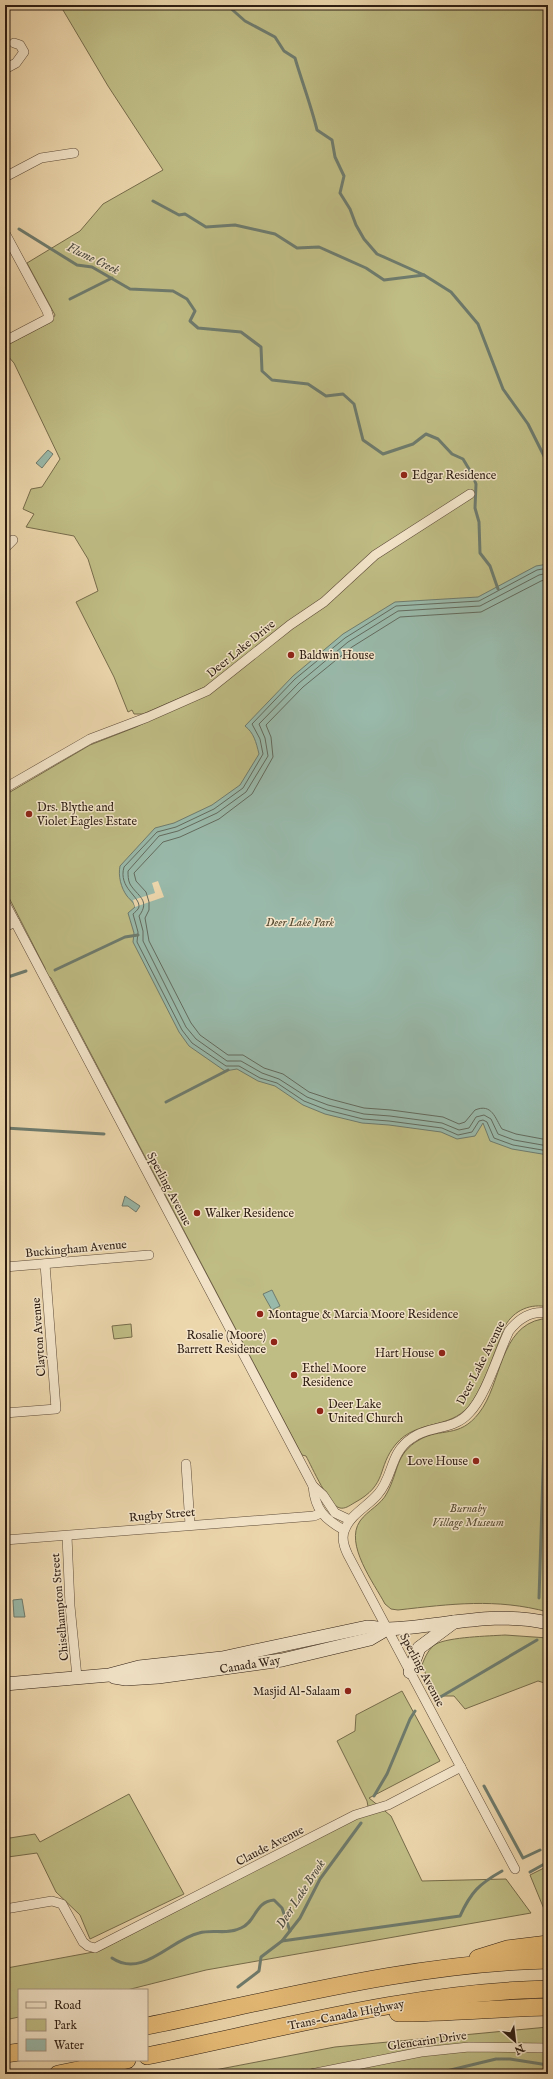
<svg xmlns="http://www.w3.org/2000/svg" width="553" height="2079" font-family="'IM FELL English',serif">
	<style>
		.green { fill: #bfbc84; stroke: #766c4b }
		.water { fill: #99b9aa; stroke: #6e7b6d }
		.pier { fill: #ecd6ac }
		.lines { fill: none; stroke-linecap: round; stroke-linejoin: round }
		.shore { stroke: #636b5e; stroke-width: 1 }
		.stream { stroke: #6e7b6d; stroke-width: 3 }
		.minor-casing { stroke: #5d4b38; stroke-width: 10 }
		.secondary-casing { stroke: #2d1d12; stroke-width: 14 }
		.motorway-casing { stroke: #2d1d12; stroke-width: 18 }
		.minor { stroke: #f3e4c9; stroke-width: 9 }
		.secondary { stroke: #f3e4c9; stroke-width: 13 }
		.motorway { stroke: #e6bb76; stroke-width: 17 }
		.poi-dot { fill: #8f2418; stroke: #f3e4c9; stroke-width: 1.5 }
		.labels { text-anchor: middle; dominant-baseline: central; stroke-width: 3; stroke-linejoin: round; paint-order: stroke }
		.poi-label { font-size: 12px; fill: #2d1d12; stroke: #f3e4c9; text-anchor: start }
		.street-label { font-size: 12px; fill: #2d1d12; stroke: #f3e4c9 }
		.park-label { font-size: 12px; font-style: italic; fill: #594d34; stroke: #f3e4c9 }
		.water-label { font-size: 13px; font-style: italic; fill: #4d4c40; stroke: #f3e4c9 }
	</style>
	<rect width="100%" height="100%" fill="#ecd6ac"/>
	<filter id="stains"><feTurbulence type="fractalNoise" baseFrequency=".005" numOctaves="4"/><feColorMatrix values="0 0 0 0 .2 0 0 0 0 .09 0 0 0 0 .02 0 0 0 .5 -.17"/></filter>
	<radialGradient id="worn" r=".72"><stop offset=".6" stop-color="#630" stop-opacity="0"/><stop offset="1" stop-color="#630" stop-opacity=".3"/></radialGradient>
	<!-- green -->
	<g class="green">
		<path d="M60,5H548V1307C531,1303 514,1310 505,1326C496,1347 483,1389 469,1406C449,1430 417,1419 396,1444C376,1468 389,1484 354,1503C349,1506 345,1509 340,1508C329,1506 312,1467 306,1456L302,1455L51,978L46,975L45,968L5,890V795L90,745L136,727L215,688L332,591L214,683L143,714H134L132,710L128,712L114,677L76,602L98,591L88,559L74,536L26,527L34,514L23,509L31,489L42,487L60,459L14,363L6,354L9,344L51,322L55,315L27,263L80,231L103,204L163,170L108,86Z"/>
		<path d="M542,1319L548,1320V1612C496,1598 451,1604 398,1610L391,1609L385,1604C374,1583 344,1544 360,1521C368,1510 381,1505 387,1493C399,1471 395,1454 419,1440C441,1427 459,1439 479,1413C502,1384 499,1327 542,1319Z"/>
		<polygon points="131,1324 132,1337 114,1339 112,1326"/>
		<path d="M505,1635L548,1638V1684L538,1681L465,1709L454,1696H435L422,1665C425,1657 429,1648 436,1644C449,1637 489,1636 505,1635Z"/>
		<polygon points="402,1691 440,1761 369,1798 391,1816 422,1881 506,1879 531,1913 206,1970 127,1990 19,1990 19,2017 5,2020 5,1975 8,1975 7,1968 99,1951 369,1812 367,1801 337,1741 355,1731 356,1715"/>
		<polygon points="129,1794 184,1894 90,1939 80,1915 56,1892 37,1853 8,1857 5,1856 5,1836 10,1838 35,1834 40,1842"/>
		<polygon points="548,1866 548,1910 544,1909 530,1875"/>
		<polygon points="548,2027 548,2074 194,2074 335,2047"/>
	</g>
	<!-- water -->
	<g class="water">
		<polygon points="48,450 53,454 42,468 36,463"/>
		<path d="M548,564V1155L512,1149L490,1141L483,1123L475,1136L457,1139L441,1132L389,1125L362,1123L325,1114L303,1105L275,1086L258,1081L237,1069L225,1071L189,1046L179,1032L133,942L134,933L128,913L135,907C133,901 131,901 127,896C121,888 118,876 120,866L155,828L174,823L212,805L240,785L259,754C256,742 254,733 245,726L293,676L343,634L395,602L478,597L536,566Z"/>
		<polygon points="125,1196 140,1206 136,1212 128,1206 122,1206"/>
		<polygon points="272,1290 280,1306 272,1310 263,1294"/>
		<polygon points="22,1599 25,1617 14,1617 13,1600"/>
	</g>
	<!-- pier -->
	<polygon class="pier" points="158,881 164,897 135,907 133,900 155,893 152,883"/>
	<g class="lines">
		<!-- shore -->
		<g class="shore">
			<path d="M548,568L537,570L479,601L396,606L345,638L295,679L252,724L260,739L263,754L243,788L214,809L176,827L157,832L124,867C118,888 140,896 139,907C138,910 135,912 133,914L138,932L137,942L182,1030L192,1043L226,1066H239L260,1078L277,1083L304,1101L327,1110L363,1119L389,1121L442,1128L458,1135L472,1132L479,1121L483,1120L487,1122L494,1138L513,1145L548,1151"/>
			<path d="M548,573L539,575L480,606L398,611L348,642L299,683L259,724L265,738L268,756L246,792L217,813L178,831L159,836L128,871C128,875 128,880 130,884C137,896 151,900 139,916L143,931V941L186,1027L196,1039L227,1061H241L262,1073L279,1079L307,1097L328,1105L364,1114L390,1116L442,1123L459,1130L469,1128L476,1117L484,1115L491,1119L498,1134L514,1140L548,1146"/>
			<path d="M548,579L541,581L481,612L400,617L352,647L303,687L266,725L271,737L273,757L252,794L219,819L180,837L163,842L134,873L136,881L146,892L149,902V910L145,918L149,941L191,1023L200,1035L228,1055H243L264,1068L283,1074L309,1092L330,1099L364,1108L391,1110L443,1117L459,1124L465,1122L475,1110C492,1103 495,1118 502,1129L516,1134L548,1140"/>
		</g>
		<!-- stream -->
		<g class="stream">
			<path d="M227,5L245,21L275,37L284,51L295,58C302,82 311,105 317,130L332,140L335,157L344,176L340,193L350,209L356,225L364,239L377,254L424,275L451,292L478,324L503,389L528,424L548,464"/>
			<polyline points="153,201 179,215 185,214 206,227 235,225 275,234 297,248 319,247 366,268 384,280 424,275"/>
			<polyline points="19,229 77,265 92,267 130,289 173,291 187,299 195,311 190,321 198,328 241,332 261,347 262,371 272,380 308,384 326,396 343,394 354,404 363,440 383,454 413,444 426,434 438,439 452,454 463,459 472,474 476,484 475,508 479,522 480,553 490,566 498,589"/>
			<polyline points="70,299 112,278"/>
			<polyline points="55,970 125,937 138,935"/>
			<polyline points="5,978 26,971"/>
			<polyline points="166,1102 228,1070"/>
			<polyline points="5,1128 104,1134"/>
			<polyline points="539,1598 544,1441 548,1433"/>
			<polyline points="437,1699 537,1640"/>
			<polyline points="484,1786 523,1858 540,1850"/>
			<polyline points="374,1796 387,1774 410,1719 415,1711"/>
			<polyline points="530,1872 548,1862"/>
			<path d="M282,1941L460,1916C471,1892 479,1884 502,1871"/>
			<path d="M112,1958C143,1979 171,1939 199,1933C213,1929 227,1935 241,1928C257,1921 254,1902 274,1900L282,1908L290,1931"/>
			<polyline points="238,1987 259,1971 261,1957 282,1941 300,1918 320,1879 361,1823"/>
			<polyline points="434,2074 496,2059 510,2059 548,2065"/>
		</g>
		<defs>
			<g id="minor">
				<polyline points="5,69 16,63 24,52 20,45 14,43"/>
				<polyline points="5,177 41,158 74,153"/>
				<polyline points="5,233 47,311 49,318 5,341"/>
				<polyline points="5,548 13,540"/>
				<polyline points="5,788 90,739 148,717 207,691 290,625 324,602 375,555 470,494"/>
				<polyline points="5,903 313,1486 323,1495 335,1513 350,1520"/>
				<polyline points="5,927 15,922"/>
				<polyline points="5,1267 149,1255"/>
				<polyline points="5,1413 56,1409 45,1264"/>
				<polyline points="186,1464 190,1525"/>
				<path d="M313,1486C315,1509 324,1519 344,1530"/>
				<polyline points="67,1536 70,1606 77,1677"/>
				<polyline points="5,1540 314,1516 321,1513"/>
				<path d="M515,1869L348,1555C344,1547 341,1537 345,1529C351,1514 368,1506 378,1494C394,1476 389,1453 412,1438C430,1425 453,1431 469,1413C486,1396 498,1354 509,1331C519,1318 531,1310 548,1313"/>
				<polyline points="5,1909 52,1901 62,1904 83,1942 88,1946 95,1948 355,1815 388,1805 461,1767"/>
				<polyline points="311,2074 421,2052 469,2047 548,2048"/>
			</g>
			<g id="secondary">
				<polyline points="410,1672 419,1648 454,1622"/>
				<polyline points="114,1677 126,1679 158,1677 282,1660 370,1639 387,1629"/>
				<path d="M5,1684L109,1675L139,1667L222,1658L367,1627C373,1627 381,1629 388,1629C442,1627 494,1610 548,1623"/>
			</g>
			<g id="motorway">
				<polyline points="478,1958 507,1949 548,1944"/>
				<path d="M398,2013C448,2013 498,2008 548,2007"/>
				<path d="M147,2026C279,1999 413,1963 548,1960"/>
				<polyline points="5,2054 19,2052"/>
				<path d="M147,2056C279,2029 412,1992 548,1989"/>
				<polyline points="58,2074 127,2060"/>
			</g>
		</defs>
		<!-- minor casing -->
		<use href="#minor" class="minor-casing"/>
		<!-- secondary casing -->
		<use href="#secondary" class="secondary-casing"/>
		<!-- motorway casing -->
		<use href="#motorway" class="motorway-casing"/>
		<!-- minor -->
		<use href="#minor" class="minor"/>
		<!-- secondary -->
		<use href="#secondary" class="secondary"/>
		<!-- motorway -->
		<use href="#motorway" class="motorway"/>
	</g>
	<!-- markers -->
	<g class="poi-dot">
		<circle cx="404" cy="475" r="4"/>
		<circle cx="291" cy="655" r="4"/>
		<circle cx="29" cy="814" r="4"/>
		<circle cx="197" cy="1213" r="4"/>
		<circle cx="260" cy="1314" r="4"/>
		<circle cx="274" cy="1342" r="4"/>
		<circle cx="442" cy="1353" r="4"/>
		<circle cx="294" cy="1375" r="4"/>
		<circle cx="320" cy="1411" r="4"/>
		<circle cx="476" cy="1461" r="4"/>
		<circle cx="348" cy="1691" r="4"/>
	</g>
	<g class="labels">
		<!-- poi labels -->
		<g class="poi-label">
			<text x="412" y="475">Edgar Residence</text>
			<text x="299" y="655">Baldwin House</text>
			<text x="37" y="807">Drs. Blythe and<tspan x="37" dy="14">Violet Eagles Estate</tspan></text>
			<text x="205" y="1213">Walker Residence</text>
			<text x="268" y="1314">Montague &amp; Marcia Moore Residence</text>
			<text x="266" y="1335" text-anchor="end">Rosalie (Moore)<tspan x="266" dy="14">Barrett Residence</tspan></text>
			<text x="434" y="1353" text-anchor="end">Hart House</text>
			<text x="302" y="1368">Ethel Moore<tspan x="302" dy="14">Residence</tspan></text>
			<text x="328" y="1404">Deer Lake<tspan x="328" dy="14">United Church</tspan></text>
			<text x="468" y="1461" text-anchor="end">Love House</text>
			<text x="340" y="1691" text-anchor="end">Masjid Al-Salaam</text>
		</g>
		<!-- street labels -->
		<g class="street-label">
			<text transform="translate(241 649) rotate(-39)">Deer Lake Drive</text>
			<text transform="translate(169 1189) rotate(62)">Sperling Avenue</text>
			<text transform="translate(76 1249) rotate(-5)">Buckingham Avenue</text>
			<text transform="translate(39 1337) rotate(-94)">Clayton Avenue</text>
			<text transform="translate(481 1363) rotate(-63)">Deer Lake Avenue</text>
			<text transform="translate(162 1515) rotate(-5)">Rugby Street</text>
			<text transform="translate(60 1607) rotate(-95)">Chiselhampton Street</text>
			<text transform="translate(250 1665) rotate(-9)">Canada Way</text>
			<text transform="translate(422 1670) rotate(62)">Sperling Avenue</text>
			<text transform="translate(270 1846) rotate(-27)">Claude Avenue</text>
			<text transform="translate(346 2015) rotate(-11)">Trans-Canada Highway</text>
			<text transform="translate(427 2041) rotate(-8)">Glencarin Drive</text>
		</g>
		<!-- park labels -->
		<g class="park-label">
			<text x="300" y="922">Deer Lake Park</text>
			<text x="468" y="1508">Burnaby<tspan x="468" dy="14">Village Museum</tspan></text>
		</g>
		<!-- water labels -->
		<g class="water-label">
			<text transform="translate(93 259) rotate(26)">Flume Creek</text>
			<text transform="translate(301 1894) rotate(-57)">Deer Lake Brook</text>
		</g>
	</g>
	<!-- margin -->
	<rect width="553" height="2079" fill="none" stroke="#ecd6ac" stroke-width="20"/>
	<rect x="6" y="6" width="541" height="2067" fill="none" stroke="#2d1d12" stroke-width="2"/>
	<rect x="10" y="10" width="533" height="2059" fill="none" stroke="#2d1d12"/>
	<!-- legend -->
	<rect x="18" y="1989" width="130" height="72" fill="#f3e4c9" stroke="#a49480"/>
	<rect x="26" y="2002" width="20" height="6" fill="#f3e4c9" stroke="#a49480"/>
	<text x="54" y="2009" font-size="12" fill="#2d1d12">Road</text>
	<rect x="26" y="2019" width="20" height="12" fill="#bfbc84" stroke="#a49480"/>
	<text x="54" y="2029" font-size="12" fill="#2d1d12">Park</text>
	<rect x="26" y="2039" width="20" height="12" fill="#99b9aa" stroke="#a49480"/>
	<text x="54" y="2049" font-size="12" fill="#2d1d12">Water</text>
	<!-- north arrow -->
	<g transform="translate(515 2041) rotate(152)" stroke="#f3e4c9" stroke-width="3" paint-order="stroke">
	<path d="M0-3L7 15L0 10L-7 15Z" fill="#2d1d12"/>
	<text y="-6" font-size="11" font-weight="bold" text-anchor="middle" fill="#2d1d12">N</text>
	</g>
	<rect width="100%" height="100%" filter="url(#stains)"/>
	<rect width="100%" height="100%" fill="url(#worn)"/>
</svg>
